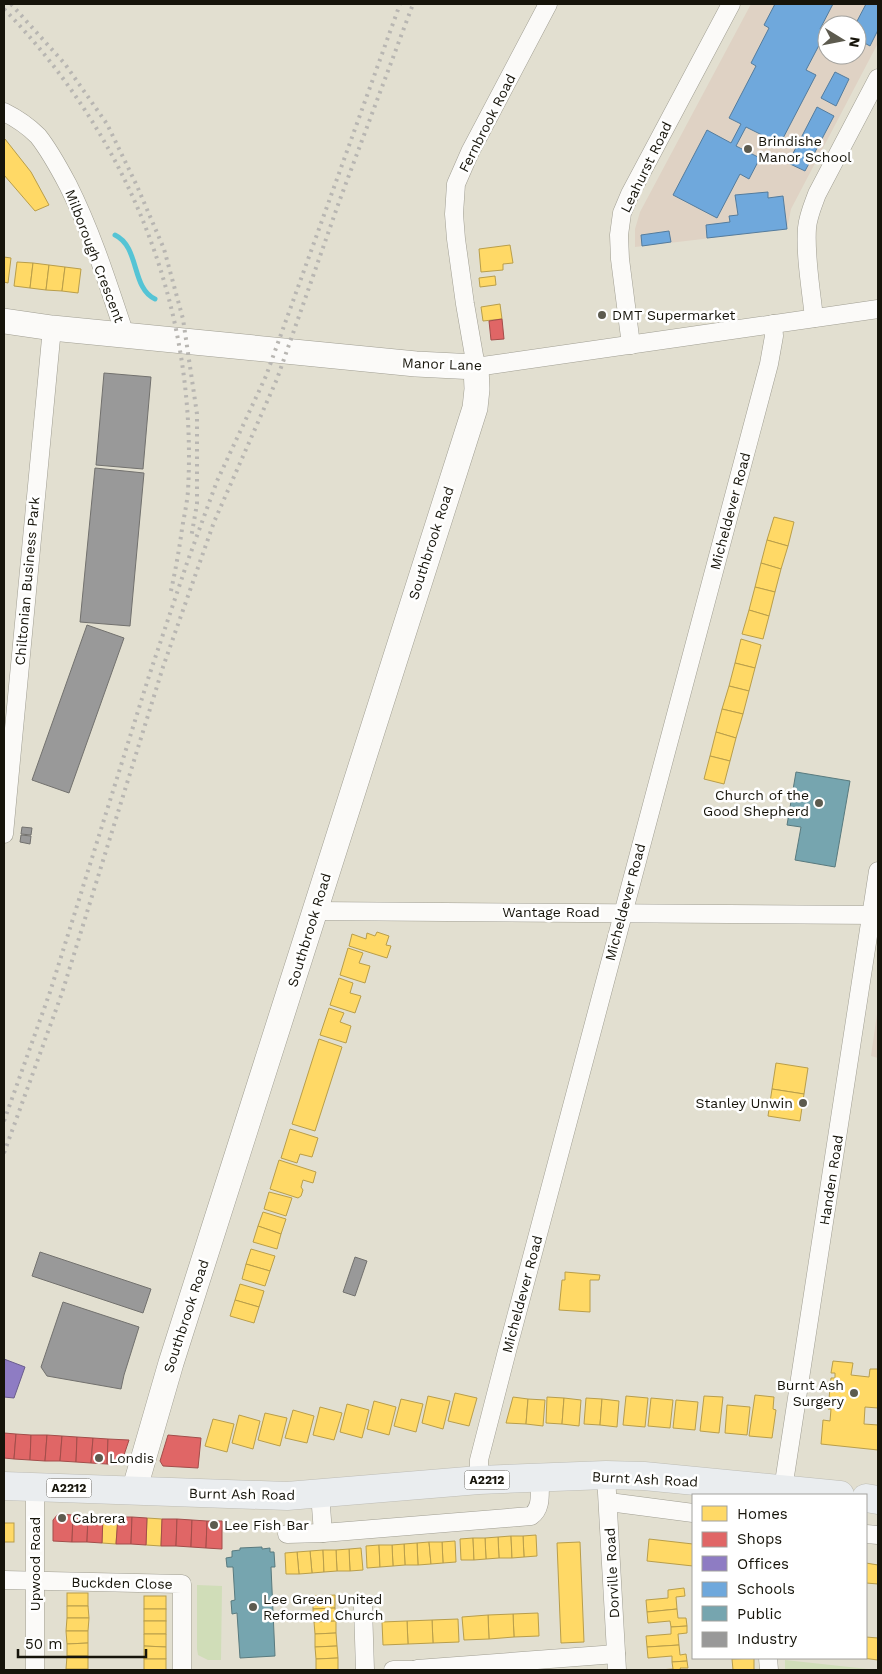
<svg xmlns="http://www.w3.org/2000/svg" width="882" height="1674" font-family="'Work Sans',sans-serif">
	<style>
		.education { fill: #dfd2c4; fill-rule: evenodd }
		.green { fill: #d0ddb8 }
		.homes { fill: #ffd966; stroke: #b99e4a }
		.shops { fill: #e06666; stroke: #a34d4a }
		.offices { fill: #8e7cc3; stroke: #6a5d8c }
		.schools { fill: #6fa8dc; stroke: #547c9d }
		.public { fill: #76a5af; stroke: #597a7e }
		.industry { fill: #999; stroke: #72716e }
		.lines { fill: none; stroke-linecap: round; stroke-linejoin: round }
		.stream { stroke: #55c4d5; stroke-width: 5 }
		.street-casing { stroke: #a09e92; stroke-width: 19 }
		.secondary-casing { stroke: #a09e92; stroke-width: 26 }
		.primary-casing { stroke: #bdbcb4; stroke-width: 29 }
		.street { stroke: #fbfaf8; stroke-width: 18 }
		.secondary { stroke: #fbfaf8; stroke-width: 25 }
		.primary { stroke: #eaedef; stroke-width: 28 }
		.rail { stroke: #b8b6b2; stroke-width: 4; stroke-dasharray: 2.5 5; stroke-linecap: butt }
		.poi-dot { fill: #5d5b4f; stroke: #fff; stroke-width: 2 }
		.labels { text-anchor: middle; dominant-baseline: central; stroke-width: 5; stroke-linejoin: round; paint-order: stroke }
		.shield { fill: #fff; stroke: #5c5a54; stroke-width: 1 }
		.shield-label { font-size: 12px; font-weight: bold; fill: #16140a }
		.street-label { font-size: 14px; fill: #16140a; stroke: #fff }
		.poi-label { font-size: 14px; fill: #16140a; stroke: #fff; text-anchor: start }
	</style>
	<rect width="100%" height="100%" fill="#e2dfd0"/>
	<!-- education -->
	<g class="education">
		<path d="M751,4H878V43L791,209L787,229L635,247V229L640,212ZM827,25H857V55H827Z"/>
		<polygon points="878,1007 878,1058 871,1056"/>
	</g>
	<!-- green -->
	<g class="green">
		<polygon points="197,1585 222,1586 221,1660 208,1660 198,1655 197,1649"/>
		<polygon points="785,1660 877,1670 785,1670"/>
	</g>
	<!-- homes -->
	<g class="homes">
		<polygon points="5,139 31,172 49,205 35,211 4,175 4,141"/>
		<polygon points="510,245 513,263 503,264 503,270 481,272 479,249"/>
		<polygon points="4,257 11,258 8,283 4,282"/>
		<polygon points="17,262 33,263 30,288 14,286"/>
		<polygon points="33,263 49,265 46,290 30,288"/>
		<polygon points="49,265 65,267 62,291 46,290"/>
		<polygon points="65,267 81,269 78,293 62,291"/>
		<polygon points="495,276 496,285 480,287 479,278"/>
		<polygon points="500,304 502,319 483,321 481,307"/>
		<polygon points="774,517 794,522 788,546 767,540"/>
		<polygon points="767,540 788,546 781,569 761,563"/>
		<polygon points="761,563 781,569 775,592 755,587"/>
		<polygon points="755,587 775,592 769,616 749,610"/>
		<polygon points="749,610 769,616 763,639 742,634"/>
		<polygon points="741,639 761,645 755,668 735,663"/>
		<polygon points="735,663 755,668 749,691 729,686"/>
		<polygon points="729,686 749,691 743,714 722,709"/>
		<polygon points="722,709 743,714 736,738 716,732"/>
		<polygon points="716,732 736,738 730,761 710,756"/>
		<polygon points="710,756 730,761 724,784 704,779"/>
		<polygon points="377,932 389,936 386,945 391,946 387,958 349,946 352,934 366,939 367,933 375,936"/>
		<polygon points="348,948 363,953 359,963 370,966 365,983 340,975"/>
		<polygon points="339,978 353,983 350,993 361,996 355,1013 330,1005"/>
		<polygon points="329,1008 344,1013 340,1022 351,1026 346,1043 320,1035"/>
		<polygon points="319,1039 342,1047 315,1131 292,1124"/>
		<polygon points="776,1063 808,1068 804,1094 772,1089"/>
		<polygon points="772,1089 804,1094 800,1121 768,1116"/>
		<polygon points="290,1129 318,1138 312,1157 300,1154 297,1163 281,1158"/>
		<polygon points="279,1160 316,1172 313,1183 303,1180 301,1187 303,1190 301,1196 298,1198 270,1189"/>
		<polygon points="269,1192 292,1198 286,1216 264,1209"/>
		<polygon points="263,1212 286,1219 281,1234 258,1226"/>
		<polygon points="258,1226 281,1234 277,1249 253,1242"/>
		<polygon points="251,1249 275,1256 270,1271 246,1264"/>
		<polygon points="246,1264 270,1271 265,1286 242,1279"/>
		<polygon points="565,1272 600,1275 599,1280 590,1280 590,1312 559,1310 562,1280 565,1280"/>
		<polygon points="240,1284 264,1291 259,1307 235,1300"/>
		<polygon points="235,1300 259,1307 254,1323 230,1316"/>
		<polygon points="833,1361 853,1363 851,1375 869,1377 870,1369 878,1369 878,1408 865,1407 864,1424 878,1425 878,1450 821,1444 823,1420 830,1421 831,1409 828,1409 831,1378 835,1378 835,1373 831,1373"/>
		<polygon points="455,1393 477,1398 469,1426 448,1421"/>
		<polygon points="755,1395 774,1397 773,1409 776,1410 772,1438 749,1436"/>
		<polygon points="428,1396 450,1401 443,1429 422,1423"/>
		<polygon points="626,1396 648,1398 645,1427 623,1425"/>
		<polygon points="704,1396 723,1397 719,1433 700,1431"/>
		<polygon points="513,1397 528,1399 526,1424 506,1423"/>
		<polygon points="547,1397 564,1398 562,1424 546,1423"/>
		<polygon points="564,1398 581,1400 579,1426 562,1424"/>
		<polygon points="586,1398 602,1399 600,1425 584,1424"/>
		<polygon points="651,1398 673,1400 670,1428 648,1426"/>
		<polygon points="401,1399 423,1404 416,1432 394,1426"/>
		<polygon points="528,1399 545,1400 543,1426 526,1424"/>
		<polygon points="602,1399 619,1401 617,1427 600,1425"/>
		<polygon points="676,1400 698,1402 695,1430 673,1428"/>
		<polygon points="374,1401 396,1407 389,1435 367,1429"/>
		<polygon points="347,1404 369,1410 362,1438 340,1432"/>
		<polygon points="727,1405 750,1407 747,1435 725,1433"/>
		<polygon points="320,1407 342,1413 334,1440 313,1435"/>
		<polygon points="293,1410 314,1416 307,1443 285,1438"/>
		<polygon points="265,1413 287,1418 280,1446 258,1440"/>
		<polygon points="239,1415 260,1421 253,1449 232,1443"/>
		<polygon points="213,1419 234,1424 227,1452 205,1446"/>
		<polygon points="103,1516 118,1517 116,1544 102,1543"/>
		<polygon points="147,1518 162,1519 161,1546 146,1545"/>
		<rect x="4" y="1523" width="10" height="19"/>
		<polygon points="536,1535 537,1556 524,1557 523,1536"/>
		<polygon points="511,1536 512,1558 499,1558 498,1537"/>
		<polygon points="511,1536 523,1536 524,1557 512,1558"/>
		<polygon points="498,1537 499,1558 486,1559 485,1538"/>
		<polygon points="473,1538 474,1560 461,1560 460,1539"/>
		<polygon points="473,1538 485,1538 486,1559 474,1560"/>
		<polygon points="649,1539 693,1544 693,1566 647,1561"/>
		<polygon points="455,1541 456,1562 443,1563 442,1542"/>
		<polygon points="429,1542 431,1564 418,1565 417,1543"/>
		<polygon points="429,1542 442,1542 443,1563 431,1564"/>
		<polygon points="580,1542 584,1642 561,1643 557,1543"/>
		<polygon points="417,1543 418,1565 405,1565 404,1544"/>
		<polygon points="404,1544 405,1565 393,1566 392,1545"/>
		<polygon points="379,1545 380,1567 367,1568 366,1546"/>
		<polygon points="379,1545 392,1545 393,1566 380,1567"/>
		<polygon points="361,1548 363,1570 350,1571 349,1549"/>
		<polygon points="349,1549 350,1571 337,1571 336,1550"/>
		<polygon points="323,1550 324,1572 312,1573 310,1551"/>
		<polygon points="323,1550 336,1550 337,1571 324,1572"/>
		<polygon points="310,1551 312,1573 299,1574 297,1552"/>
		<polygon points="297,1552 299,1574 286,1574 285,1553"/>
		<polygon points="866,1563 878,1565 878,1584 866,1583"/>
		<polygon points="684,1588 685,1596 676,1597 677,1609 647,1612 646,1600 668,1598 668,1590"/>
		<rect x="67" y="1593" width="21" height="13"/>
		<polygon points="335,1595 335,1608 313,1609 313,1596"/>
		<rect x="144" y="1596" width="22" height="13"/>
		<polygon points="67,1606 88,1606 89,1618 67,1618"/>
		<polygon points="335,1608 336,1621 314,1622 313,1609"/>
		<rect x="144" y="1609" width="22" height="12"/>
		<polygon points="677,1609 678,1618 686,1618 687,1626 671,1627 670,1621 648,1623 647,1612"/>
		<polygon points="538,1613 539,1636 514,1637 513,1614"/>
		<polygon points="513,1614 514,1637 489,1639 488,1615"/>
		<polygon points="488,1615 489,1639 464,1640 462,1617"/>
		<polygon points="67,1618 89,1618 88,1631 66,1631"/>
		<polygon points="458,1619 459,1642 433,1643 432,1620"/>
		<polygon points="432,1620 433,1643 408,1644 407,1621"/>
		<rect x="144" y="1621" width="22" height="13"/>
		<polygon points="336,1621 336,1633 315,1634 314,1622"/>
		<polygon points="407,1621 408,1644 383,1645 382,1622"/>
		<polygon points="687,1626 687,1633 678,1634 679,1645 647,1647 646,1636 671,1634 671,1627"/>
		<polygon points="66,1631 88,1631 88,1643 67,1644"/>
		<polygon points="336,1633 337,1646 315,1647 315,1634"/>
		<polygon points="144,1634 166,1634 166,1647 144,1646"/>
		<polygon points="866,1637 878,1638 878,1660 862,1658 866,1658"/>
		<polygon points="88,1643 88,1656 67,1656 67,1644"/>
		<polygon points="679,1645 680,1655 686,1654 687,1661 672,1662 672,1656 648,1658 647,1647"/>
		<polygon points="144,1646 166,1647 166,1659 144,1659"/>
		<polygon points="337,1646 338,1658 316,1659 315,1647"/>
		<polygon points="67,1656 88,1656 88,1669 66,1669"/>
		<polygon points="338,1658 338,1670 316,1670 316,1659"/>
		<polygon points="754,1658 754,1670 733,1670 732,1659"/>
		<rect x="144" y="1659" width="22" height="11"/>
		<polygon points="687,1661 688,1668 680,1668 681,1670 659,1670 673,1669 672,1662"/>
	</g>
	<!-- shops -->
	<g class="shops">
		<polygon points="502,319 504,339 491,340 489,321"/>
		<polygon points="4,1433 16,1434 14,1459 4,1458"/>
		<polygon points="16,1434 31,1435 30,1460 14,1459"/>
		<polygon points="31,1435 47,1435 45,1461 30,1460"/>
		<polygon points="47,1435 62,1436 60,1461 45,1461"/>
		<polygon points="168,1435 201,1438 198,1468 163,1466 160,1461"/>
		<polygon points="62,1436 77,1437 76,1462 60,1461"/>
		<polygon points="77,1437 93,1438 91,1463 76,1462"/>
		<polygon points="93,1438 108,1439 107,1464 91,1463"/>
		<polygon points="108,1439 129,1440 122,1461 117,1465 107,1464"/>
		<polygon points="58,1514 73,1515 72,1542 53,1541 53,1520"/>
		<polygon points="73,1515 88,1516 87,1542 72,1542"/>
		<polygon points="88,1516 103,1516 102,1543 87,1542"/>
		<polygon points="118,1517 132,1517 131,1544 116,1544"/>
		<polygon points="132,1517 147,1518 146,1545 131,1544"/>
		<polygon points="162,1519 177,1519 176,1546 161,1546"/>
		<polygon points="177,1519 192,1520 191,1547 176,1546"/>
		<polygon points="192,1520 207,1521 206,1548 191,1547"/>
		<polygon points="207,1521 222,1521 222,1549 206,1548"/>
	</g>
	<!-- offices -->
	<polygon class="offices" points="4,1359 25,1367 14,1398 4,1397"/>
	<!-- schools -->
	<g class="schools">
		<polygon points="775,4 833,4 820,29 826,32 806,70 816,75 780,144 746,127 736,146 760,158 749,179 740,174 717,218 673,195 707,130 731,143 741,124 729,118 756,66 751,63 769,28 764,25"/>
		<polygon points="866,4 878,4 878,30 870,46 857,39 857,25 855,25"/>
		<polygon points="835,72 849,79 836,106 821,98"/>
		<polygon points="817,107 834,116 805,171 788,163"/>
		<polygon points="768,192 768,198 783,196 787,229 707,238 706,225 730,222 729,216 738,215 735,195"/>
		<polygon points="669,231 671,242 642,246 641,235"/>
	</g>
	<!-- public -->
	<g class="public">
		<polygon points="796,772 850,781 835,867 795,860 801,827 787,825"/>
		<polygon points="262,1547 262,1549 270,1548 270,1552 274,1552 275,1567 271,1567 275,1656 240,1658 237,1613 232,1614 231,1601 235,1600 233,1567 227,1567 226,1558 232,1557 232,1551 240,1550 240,1548"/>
	</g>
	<!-- industry -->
	<g class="industry">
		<polygon points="104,373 151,377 143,469 96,465"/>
		<polygon points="95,468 144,473 130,626 80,622"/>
		<polygon points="87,625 124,638 69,793 32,780"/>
		<polygon points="22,827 32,828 31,835 21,834"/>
		<polygon points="21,835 31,836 30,844 20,842"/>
		<polygon points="40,1252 151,1289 143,1313 32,1276"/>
		<polygon points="355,1257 367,1261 355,1296 343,1292"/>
		<polygon points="63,1302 139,1327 124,1375 121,1389 47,1376 41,1367"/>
	</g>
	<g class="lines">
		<!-- stream -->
		<path class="stream" d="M115,235C140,247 131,288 155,299"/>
		<defs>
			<g id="street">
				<polyline points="548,4 470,152 456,184 454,214 456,239 465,304 476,367 878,309"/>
				<path d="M4,112C16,118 28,126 38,136C50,151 59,168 68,185C92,233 108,284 125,335"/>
				<path d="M814,318C811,289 805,256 807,228C808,216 813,205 817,194L878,78"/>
				<polyline points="631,345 620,259 619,235 622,213 630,194 731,4"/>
				<polyline points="4,834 52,328"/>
				<polyline points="314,911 878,915"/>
				<polyline points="606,1475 617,1670"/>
				<polyline points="479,1480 479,1460 507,1351 769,364 774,336 773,324"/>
				<polyline points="783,1489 878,871"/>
				<polyline points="320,1493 323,1533"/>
				<polyline points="609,1502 693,1513"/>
				<path d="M287,1534L323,1533L531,1516C543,1508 539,1491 540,1477"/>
				<polyline points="866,1534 878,1535"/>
				<polyline points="4,1580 182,1584 182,1670"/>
				<polyline points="363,1607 365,1670"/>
				<polyline points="768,1658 769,1670"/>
				<polyline points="417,1669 616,1654"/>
				<polyline points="35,1670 35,1487"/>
				<polyline points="393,1670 417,1670"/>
			</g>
			<polyline id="secondary" points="4,321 52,328 416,364 476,367 477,389 475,408 171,1363 134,1491"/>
			<g id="primary">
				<polyline points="4,1486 287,1496 479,1480 606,1475 644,1476 840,1495"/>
				<polyline points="866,1498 878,1500"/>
			</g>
		</defs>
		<!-- street casing -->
		<use href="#street" class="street-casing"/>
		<!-- secondary casing -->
		<use href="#secondary" class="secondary-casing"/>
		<!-- primary casing -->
		<use href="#primary" class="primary-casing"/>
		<!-- street -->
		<use href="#street" class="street"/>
		<!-- secondary -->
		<use href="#secondary" class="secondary"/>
		<!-- primary -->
		<use href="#primary" class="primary"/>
		<!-- rail -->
		<g class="rail">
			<polyline points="11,4 65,64 107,124 137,186 164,249 183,319 197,414 197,504 191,538"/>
			<path d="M4,9C130,139 198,310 188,491C187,504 184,516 182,529C179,551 175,573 170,595"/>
			<polyline points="4,1121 50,992 149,676 187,563 217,481 266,376 400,4"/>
			<polyline points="4,1153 62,993 163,667 214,522 277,379 339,202 413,4"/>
		</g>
	</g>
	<!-- markers -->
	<g class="poi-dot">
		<circle cx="748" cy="149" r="5"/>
		<circle cx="602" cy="315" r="5"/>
		<circle cx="819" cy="803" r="5"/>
		<circle cx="803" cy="1103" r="5"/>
		<circle cx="854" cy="1393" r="5"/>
		<circle cx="99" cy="1458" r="5"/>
		<circle cx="62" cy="1518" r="5"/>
		<circle cx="214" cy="1525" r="5"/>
		<circle cx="253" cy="1607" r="5"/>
	</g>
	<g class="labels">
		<!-- shield labels -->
		<g class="shield">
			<rect x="464.5" y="1470.5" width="45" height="19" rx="4"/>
			<rect x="46.5" y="1478.5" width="45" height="19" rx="4"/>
		</g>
		<g class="shield-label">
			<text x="487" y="1480">A2212</text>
			<text x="69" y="1488">A2212</text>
		</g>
		<!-- street labels -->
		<g class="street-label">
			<text transform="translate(487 123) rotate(-63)">Fernbrook Road</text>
			<text transform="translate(646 167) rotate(-64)">Leahurst Road</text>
			<text transform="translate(95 256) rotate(69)">Milborough Crescent</text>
			<text transform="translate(442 364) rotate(2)">Manor Lane</text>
			<text transform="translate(730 511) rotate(-75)">Micheldever Road</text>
			<text transform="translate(431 543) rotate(-72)">Southbrook Road</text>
			<text transform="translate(27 581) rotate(-85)">Chiltonian Business Park</text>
			<text transform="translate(625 902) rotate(-75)">Micheldever Road</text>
			<text x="551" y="912">Wantage Road</text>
			<text transform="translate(309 930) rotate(-73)">Southbrook Road</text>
			<text transform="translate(831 1180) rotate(-81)">Handen Road</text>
			<text transform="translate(522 1294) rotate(-75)">Micheldever Road</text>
			<text transform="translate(186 1316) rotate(-72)">Southbrook Road</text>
			<text transform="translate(645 1479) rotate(3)">Burnt Ash Road</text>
			<text transform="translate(242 1494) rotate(1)">Burnt Ash Road</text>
			<text transform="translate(35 1564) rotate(-90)">Upwood Road</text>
			<text transform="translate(612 1573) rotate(-93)">Dorville Road</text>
			<text transform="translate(122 1583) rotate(1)">Buckden Close</text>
		</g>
		<!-- poi labels -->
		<g class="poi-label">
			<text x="758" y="141">Brindishe<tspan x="758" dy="16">Manor School</tspan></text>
			<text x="612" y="315">DMT Supermarket</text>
			<text x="809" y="795" text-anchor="end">Church of the<tspan x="809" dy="16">Good Shepherd</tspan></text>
			<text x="793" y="1103" text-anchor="end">Stanley Unwin</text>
			<text x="844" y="1385" text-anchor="end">Burnt Ash<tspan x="844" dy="16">Surgery</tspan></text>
			<text x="109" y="1458">Londis</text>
			<text x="72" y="1518">Cabrera</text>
			<text x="224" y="1525">Lee Fish Bar</text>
			<text x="263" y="1599">Lee Green United<tspan x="263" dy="16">Reformed Church</tspan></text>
		</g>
	</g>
	<!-- border -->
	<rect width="882" height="1674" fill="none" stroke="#16140a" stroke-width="10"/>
	<!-- legend -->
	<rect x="692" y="1494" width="175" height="165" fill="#ffffff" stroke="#a2a19d"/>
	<rect x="702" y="1506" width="25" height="15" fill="#ffd966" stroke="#a2a19d"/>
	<text x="737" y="1519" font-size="15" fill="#16140a">Homes</text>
	<rect x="702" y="1532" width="25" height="15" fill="#e06666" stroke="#a2a19d"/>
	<text x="737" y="1544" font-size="15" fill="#16140a">Shops</text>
	<rect x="702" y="1556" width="25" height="15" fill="#8e7cc3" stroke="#a2a19d"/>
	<text x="737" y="1569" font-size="15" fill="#16140a">Offices</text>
	<rect x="702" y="1582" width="25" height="15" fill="#6fa8dc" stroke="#a2a19d"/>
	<text x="737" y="1594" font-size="15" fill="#16140a">Schools</text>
	<rect x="702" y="1606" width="25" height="15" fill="#76a5af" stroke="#a2a19d"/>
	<text x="737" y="1619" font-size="15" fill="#16140a">Public</text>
	<rect x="702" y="1632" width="25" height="15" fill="#999999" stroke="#a2a19d"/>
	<text x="737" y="1644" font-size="15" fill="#16140a">Industry</text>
	<!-- north arrow -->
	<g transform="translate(842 40) rotate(100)"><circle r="24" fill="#ffffff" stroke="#a2a19d"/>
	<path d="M0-4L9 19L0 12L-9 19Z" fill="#5d5b4f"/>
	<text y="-8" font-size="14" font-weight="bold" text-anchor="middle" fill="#16140a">N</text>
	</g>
	<!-- scale -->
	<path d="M18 1649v8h128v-8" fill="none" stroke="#16140a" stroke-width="2.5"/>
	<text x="25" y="1649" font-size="15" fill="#16140a" stroke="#ffffff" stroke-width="4" paint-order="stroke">50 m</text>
</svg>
